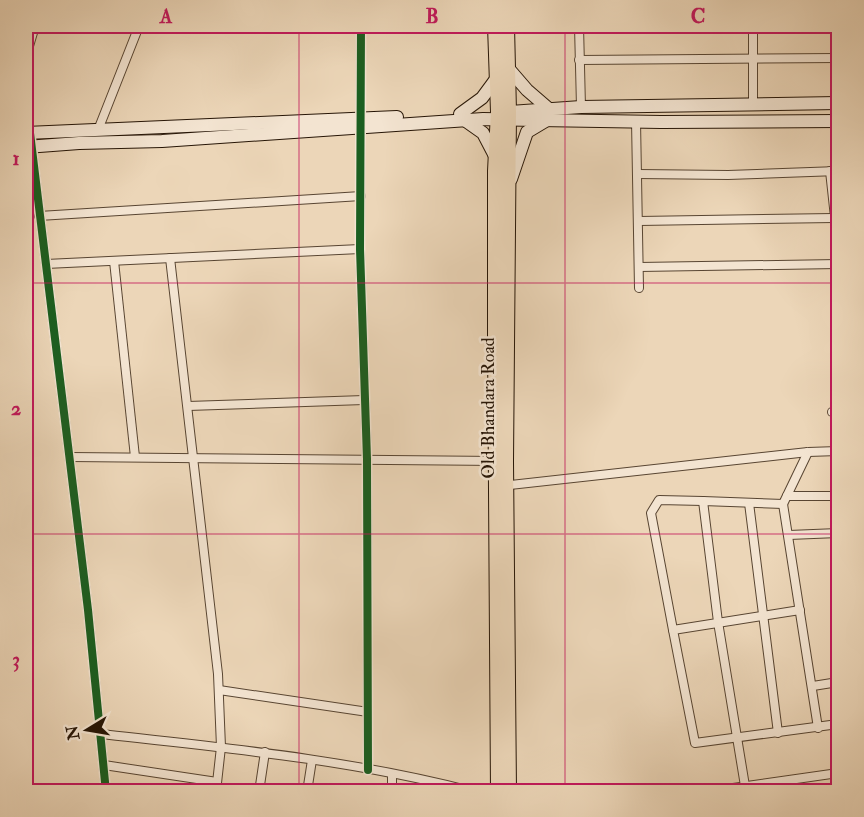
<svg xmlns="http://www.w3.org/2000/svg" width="864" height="817" font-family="'IM FELL Double Pica',serif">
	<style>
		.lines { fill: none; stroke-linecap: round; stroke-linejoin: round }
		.minor-casing { stroke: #584532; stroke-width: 10 }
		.secondary-casing { stroke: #261506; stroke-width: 14 }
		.trunk-casing { stroke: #261506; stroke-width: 16 }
		.minor { stroke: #f3e4d1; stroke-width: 8 }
		.secondary { stroke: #f3e4d1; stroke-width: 12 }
		.trunk { stroke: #ecd6b8; stroke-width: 14 }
		.cycleway-casing { stroke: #f3e4d1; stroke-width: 11 }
		.cycleway { stroke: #1b5e20; stroke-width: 8 }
		.grid { fill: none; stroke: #c2185b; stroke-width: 1.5; stroke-opacity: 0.55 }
		.labels { text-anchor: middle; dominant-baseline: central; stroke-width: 5; stroke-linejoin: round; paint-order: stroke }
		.street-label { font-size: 18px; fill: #261506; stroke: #f3e4d1 }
		.neatline { fill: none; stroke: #c2185b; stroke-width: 2 }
		.grid-label { font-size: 20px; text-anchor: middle; font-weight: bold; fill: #c2185b }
	</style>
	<rect width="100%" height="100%" fill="#ecd6b8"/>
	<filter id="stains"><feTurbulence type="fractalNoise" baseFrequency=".00333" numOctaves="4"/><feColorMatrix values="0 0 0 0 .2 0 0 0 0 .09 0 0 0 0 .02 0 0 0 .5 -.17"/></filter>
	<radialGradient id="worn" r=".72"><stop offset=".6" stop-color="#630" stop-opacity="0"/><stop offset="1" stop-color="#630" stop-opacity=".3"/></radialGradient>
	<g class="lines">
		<defs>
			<g id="minor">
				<polyline points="361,26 360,249 367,459 368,770"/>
				<polyline points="579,26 581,107"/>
				<polyline points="26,56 35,26"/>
				<polyline points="579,60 838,58"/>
				<polyline points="753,104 753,26"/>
				<polyline points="26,121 30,133 88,610 106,792"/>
				<polyline points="636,121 639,288"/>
				<polyline points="98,130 139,26"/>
				<polyline points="830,171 838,245"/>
				<polyline points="638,174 728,175 838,171"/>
				<polyline points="39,216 361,196"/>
				<polyline points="639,221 834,218"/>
				<polyline points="170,258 218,674 221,747 216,792"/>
				<polyline points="114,261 135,457"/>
				<polyline points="46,264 360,249"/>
				<polyline points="639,267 838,264"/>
				<polyline points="188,406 364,400"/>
				<polyline points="832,412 838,412"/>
				<polyline points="70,457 498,461"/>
				<polyline points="502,486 808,452 838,451"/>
				<polyline points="787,496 838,496"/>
				<polyline points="703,501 659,500 651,513 673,630 800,610"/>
				<polyline points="749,503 778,733"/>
				<polyline points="783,504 818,728"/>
				<polyline points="789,535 838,533"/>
				<polyline points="673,630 695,743 838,724"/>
				<polyline points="813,686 838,682"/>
				<polyline points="219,690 368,712"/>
				<path d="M101,734C226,748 353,760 475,792"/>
				<polyline points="104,765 217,782"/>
				<polyline points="260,789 276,792"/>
				<polyline points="259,792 265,752"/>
				<polyline points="307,792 312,760"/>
				<polyline points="392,792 392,774"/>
				<polyline points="705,792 838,773"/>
				<polyline points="746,792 718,622 703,501 783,504 808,452"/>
			</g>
			<g id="secondary">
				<polyline points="508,68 527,90 549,109"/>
				<polyline points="510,112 581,107 838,103"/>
				<polyline points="460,114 482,98 496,79"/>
				<polyline points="466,121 483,133 496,158"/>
				<polyline points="26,133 397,117"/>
				<polyline points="26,147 79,143 162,141 483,119 661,122 838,121"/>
				<polyline points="511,179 527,132 547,120"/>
			</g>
			<g id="trunk">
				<polyline points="495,26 498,112 495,171 495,338 498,792"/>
				<polyline points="507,26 509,112 506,462 509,792"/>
			</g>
		</defs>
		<!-- minor casing -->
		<use href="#minor" class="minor-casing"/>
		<!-- secondary casing -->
		<use href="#secondary" class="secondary-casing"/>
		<!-- trunk casing -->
		<use href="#trunk" class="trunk-casing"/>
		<!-- minor -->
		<use href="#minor" class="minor"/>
		<!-- secondary -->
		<use href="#secondary" class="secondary"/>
		<!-- trunk -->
		<use href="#trunk" class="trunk"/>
		<defs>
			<g id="cycleway">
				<polyline points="361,26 360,249 367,459 368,770"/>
				<polyline points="26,121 30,133 88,610 106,792"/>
			</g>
		</defs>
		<!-- cycleway casing -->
		<use href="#cycleway" class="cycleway-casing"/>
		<!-- cycleway -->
		<use href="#cycleway" class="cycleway"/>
	</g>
	<!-- grid -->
	<path class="grid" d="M299,26V792M565,26V792M26,283H838M26,534H838"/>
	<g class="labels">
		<!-- street labels -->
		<g class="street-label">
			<text transform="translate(488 408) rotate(-90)">Old Bhandara Road</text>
		</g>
	</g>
	<!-- margin -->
	<rect width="864" height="817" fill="none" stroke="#ecd6b8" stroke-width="66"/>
	<!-- north arrow -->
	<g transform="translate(87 730) rotate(259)" stroke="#f3e4d1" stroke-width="4.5" paint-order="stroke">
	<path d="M0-4.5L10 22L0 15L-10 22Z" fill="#261506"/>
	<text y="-9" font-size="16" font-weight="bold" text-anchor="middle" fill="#261506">N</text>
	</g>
	<rect x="33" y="33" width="798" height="751" class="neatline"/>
	<g class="grid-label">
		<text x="166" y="23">A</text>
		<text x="432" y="23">B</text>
		<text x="698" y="23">C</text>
		<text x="16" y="165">1</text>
		<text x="16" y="415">2</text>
		<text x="16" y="666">3</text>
	</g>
	<rect width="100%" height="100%" filter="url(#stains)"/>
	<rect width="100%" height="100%" fill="url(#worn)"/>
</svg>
